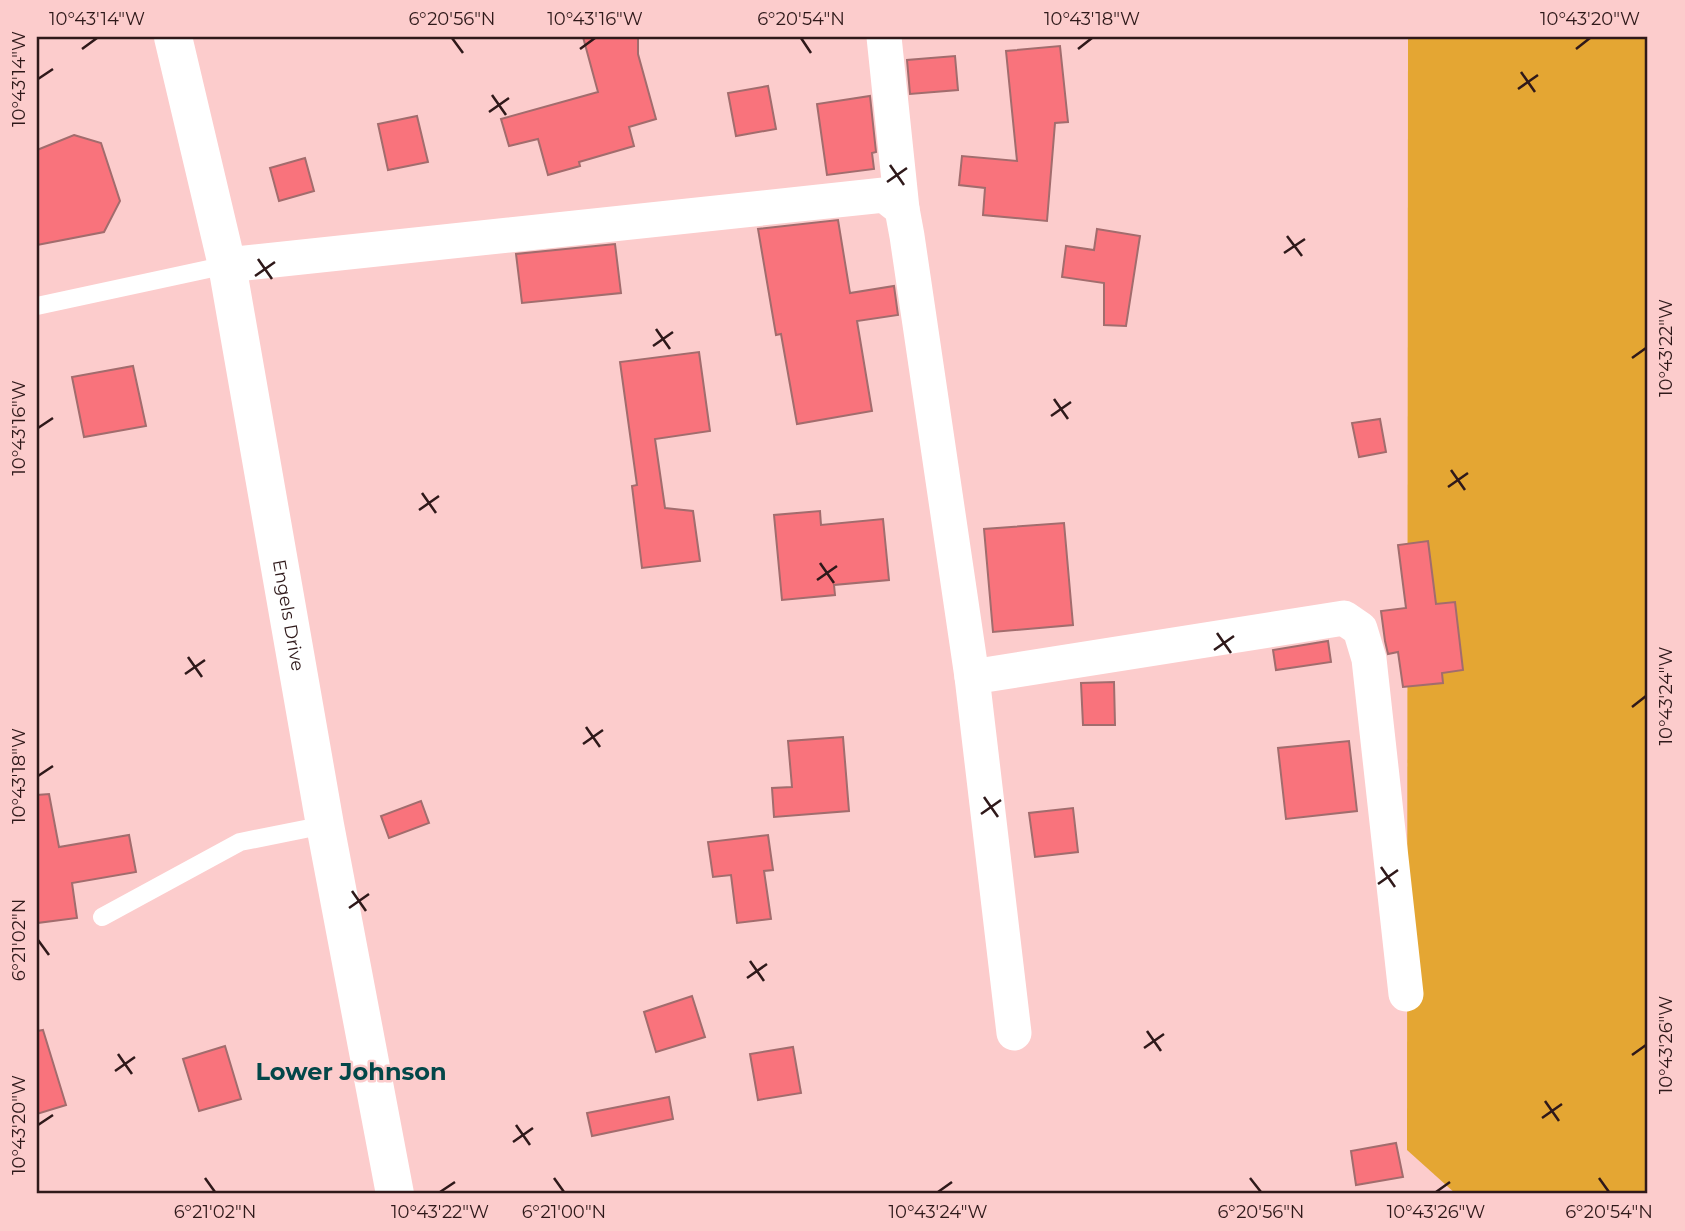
<svg xmlns="http://www.w3.org/2000/svg" width="1685" height="1231" font-family="Montserrat,sans-serif">
	<style>
		.green { fill: #e4a633 }
		.building { fill: #f9737c; stroke: #a26c6d; stroke-width: 2 }
		.lines { fill: none; stroke-linecap: round; stroke-linejoin: round }
		.lane { stroke: #fff; stroke-width: 18 }
		.street { stroke: #fff; stroke-width: 35 }
		.secondary { stroke: #fff; stroke-width: 38 }
		.ticks { fill: none; stroke: #2f191a; stroke-width: 2.5 }
		.labels { text-anchor: middle; dominant-baseline: central; stroke-width: 5; stroke-linejoin: round; paint-order: stroke }
		.street-label { font-size: 18px; fill: #2f191a; stroke: #fccccc }
		.district-label { font-size: 24px; font-weight: bold; fill: #034749; stroke: #fccccc }
		.neatline { fill: none; stroke: #2f191a; stroke-width: 2.5 }
		.ticks-label { font-size: 18px; text-anchor: middle; fill: #2f191a }
	</style>
	<rect width="100%" height="100%" fill="#fccccc"/>
	<!-- green -->
	<polygon class="green" points="1408,37 1648,37 1648,1194 1456,1194 1407,1150"/>
	<!-- building -->
	<g class="building">
		<polygon points="583,37 638,37 638,54 656,119 629,127 634,146 579,162 580,166 548,175 538,139 509,146 501,119 598,92"/>
		<polygon points="1060,46 1068,122 1055,123 1047,221 983,215 985,188 959,185 962,156 1017,161 1006,51"/>
		<polygon points="955,56 958,90 910,94 907,60"/>
		<polygon points="768,86 776,129 736,136 728,93"/>
		<polygon points="870,96 876,152 872,153 874,169 827,175 817,104"/>
		<polygon points="417,116 428,162 388,170 378,124"/>
		<polygon points="74,135 101,143 120,201 104,232 37,245 37,150"/>
		<polygon points="305,158 314,191 279,201 270,168"/>
		<polygon points="838,220 850,293 894,286 898,315 857,321 872,411 797,424 781,334 776,335 758,229"/>
		<polygon points="1097,229 1140,236 1126,326 1104,325 1104,283 1062,277 1066,246 1094,250"/>
		<polygon points="615,244 621,293 522,303 516,254"/>
		<polygon points="699,352 710,431 655,439 665,508 693,511 700,561 642,568 632,486 637,485 620,362"/>
		<polygon points="133,366 146,426 84,437 72,377"/>
		<polygon points="1380,419 1386,452 1359,457 1352,423"/>
		<polygon points="820,511 821,525 883,519 889,580 834,585 835,595 782,600 774,515"/>
		<polygon points="1064,523 1073,625 993,632 984,529"/>
		<polygon points="1428,541 1436,604 1455,602 1463,670 1442,673 1443,683 1403,687 1398,652 1388,654 1385,641 1381,611 1406,608 1398,545"/>
		<polygon points="1328,641 1331,662 1276,670 1273,650"/>
		<polygon points="1114,682 1115,725 1083,725 1081,683"/>
		<polygon points="843,737 849,811 774,817 772,788 792,787 788,741"/>
		<polygon points="1349,741 1357,811 1286,819 1278,748"/>
		<polygon points="49,794 59,847 129,835 136,872 72,883 77,918 37,923 37,795"/>
		<polygon points="421,801 429,823 389,838 381,816"/>
		<polygon points="1073,808 1078,852 1035,857 1029,813"/>
		<polygon points="768,835 773,870 764,871 771,919 737,923 731,875 713,877 708,842"/>
		<polygon points="692,996 705,1037 656,1052 644,1012"/>
		<polygon points="43,1030 66,1105 37,1114 37,1031"/>
		<polygon points="225,1046 241,1099 199,1111 183,1059"/>
		<polygon points="793,1047 801,1093 758,1100 750,1054"/>
		<polygon points="669,1097 673,1119 592,1136 587,1113"/>
		<polygon points="1396,1143 1403,1177 1356,1185 1351,1151"/>
	</g>
	<g class="lines">
		<!-- lane -->
		<g class="lane">
			<polyline points="37,306 227,265"/>
			<polyline points="102,917 240,842 325,825"/>
		</g>
		<!-- street -->
		<g class="street">
			<polyline points="884,37 902,209"/>
			<polyline points="227,265 884,195 902,209 907,236 972,677 1344,618 1360,629 1369,659 1406,994"/>
			<polyline points="972,677 1014,1033"/>
		</g>
		<!-- secondary -->
		<path class="secondary" id="s1" d="M173,37L227,265L325,825L395,1194"/>
	</g>
	<!-- ticks -->
	<path class="ticks" d="M452,38L463,53M801,38L811,53M82,49L97,38M580,49L595,38M1078,49L1092,38M1576,49L1590,38M1521,72L1535,92M38,79L53,69M1518,89L1538,75M492,95L506,115M489,112L509,98M890,165L904,185M887,182L907,168M1287,236L1302,256M1284,253L1305,239M258,259L272,279M255,276L275,262M656,329L670,349M653,346L673,332M1632,358L1646,348M1054,399L1068,419M1051,416L1071,402M38,428L53,418M1451,470L1465,490M1448,487L1468,473M422,493L436,513M419,510L439,496M820,563L834,583M817,580L837,566M1217,633L1231,653M1214,650L1234,636M188,657L202,677M185,674L205,660M1632,707L1646,696M586,727L600,747M583,744L603,730M38,776L53,766M984,797L998,817M981,814L1001,800M1381,867L1395,887M1378,884L1398,870M352,891L366,911M349,908L369,894M38,940L49,955M750,961L764,981M747,978L767,964M1147,1031L1161,1051M1144,1048L1164,1034M118,1054L132,1074M1632,1055L1646,1045M115,1071L135,1057M1545,1101L1559,1121M1542,1118L1562,1104M38,1125L53,1115M516,1125L530,1145M513,1142L533,1128M205,1178L215,1192M554,1178L564,1192M1250,1178L1261,1192M1599,1178L1609,1192M440,1192L455,1182M938,1192L952,1182M1436,1192L1450,1182"/>
	<g class="labels">
		<!-- street labels -->
		<g class="street-label">
			<text stroke="none"><textPath href="#s1" startOffset="590">Engels Drive</textPath></text>
		</g>
		<!-- district labels -->
		<g class="district-label">
			<text x="351" y="1071">Lower Johnson</text>
		</g>
	</g>
	<!-- border -->
	<rect width="1685" height="1231" fill="none" stroke="#fccccc" stroke-width="77"/>
	<rect x="38" y="38" width="1608" height="1154" class="neatline"/>
	<g class="ticks-label">
		<text x="97" y="25">10°43'14"W</text>
		<text x="452" y="25">6°20'56"N</text>
		<text x="595" y="25">10°43'16"W</text>
		<text x="801" y="25">6°20'54"N</text>
		<text x="1092" y="25">10°43'18"W</text>
		<text x="1590" y="25">10°43'20"W</text>
		<text transform="translate(19 79) rotate(-90)" y="6">10°43'14"W</text>
		<text transform="translate(1666 348) rotate(-90)" y="6">10°43'22"W</text>
		<text transform="translate(19 428) rotate(-90)" y="6">10°43'16"W</text>
		<text transform="translate(1666 696) rotate(-90)" y="6">10°43'24"W</text>
		<text transform="translate(19 776) rotate(-90)" y="6">10°43'18"W</text>
		<text transform="translate(19 940) rotate(-90)" y="6">6°21'02"N</text>
		<text transform="translate(1666 1045) rotate(-90)" y="6">10°43'26"W</text>
		<text transform="translate(19 1125) rotate(-90)" y="6">10°43'20"W</text>
		<text x="215" y="1218">6°21'02"N</text>
		<text x="440" y="1218">10°43'22"W</text>
		<text x="564" y="1218">6°21'00"N</text>
		<text x="938" y="1218">10°43'24"W</text>
		<text x="1261" y="1218">6°20'56"N</text>
		<text x="1436" y="1218">10°43'26"W</text>
		<text x="1609" y="1218">6°20'54"N</text>
	</g>
</svg>
